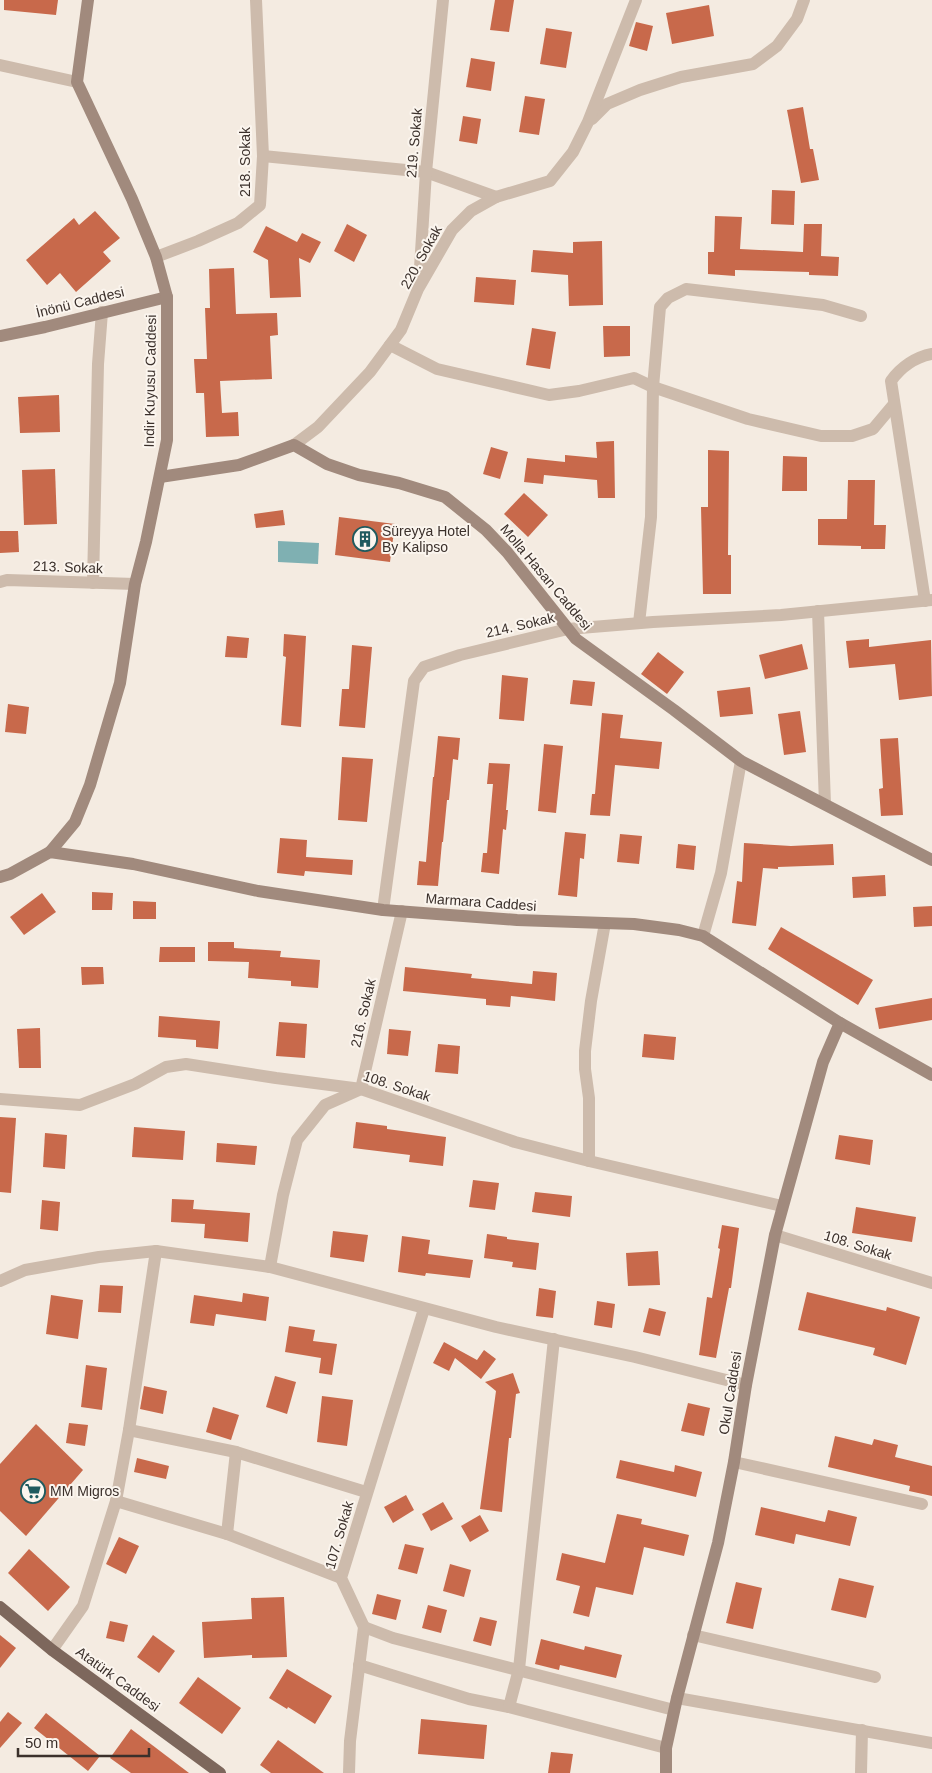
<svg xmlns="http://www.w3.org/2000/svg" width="932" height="1773" font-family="Arial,sans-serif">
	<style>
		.water { fill: #7fb0b2 }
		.building { fill: #c8694b }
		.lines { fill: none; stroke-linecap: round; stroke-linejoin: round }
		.street { stroke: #cdbbac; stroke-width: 12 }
		.secondary { stroke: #a18a7d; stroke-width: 12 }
		.primary { stroke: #7d675c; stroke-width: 12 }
		.labels { text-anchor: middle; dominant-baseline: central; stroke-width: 4; stroke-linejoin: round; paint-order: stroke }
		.street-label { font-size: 14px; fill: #3b302b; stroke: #fbf5ee }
		.poi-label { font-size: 14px; fill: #3b302b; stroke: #fbf5ee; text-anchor: start }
	</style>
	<rect width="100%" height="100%" fill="#f4ebe1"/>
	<!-- water -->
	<polygon class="water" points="278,541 319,543 318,564 278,562"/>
	<!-- building -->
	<g class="building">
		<polygon points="4,0 58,0 56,15 4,10"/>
		<polygon points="495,0 514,0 509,32 490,30"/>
		<polygon points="709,5 714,36 672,44 666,13"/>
		<polygon points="636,22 653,26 647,51 629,46"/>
		<polygon points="546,28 572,32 566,68 540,64"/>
		<polygon points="471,58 495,62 491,91 466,87"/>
		<polygon points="525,96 545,99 539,135 519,132"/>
		<polygon points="803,107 810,149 813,149 819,180 801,183 787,110"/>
		<polygon points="463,116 481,119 477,144 459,141"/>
		<polygon points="772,190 795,191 794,225 771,224"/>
		<polygon points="95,211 120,238 103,252 111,261 76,292 60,273 47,285 26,260 74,218 79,225"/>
		<polygon points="715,216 742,217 740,249 803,252 804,224 822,224 821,256 839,257 838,276 809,275 809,272 735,270 735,276 708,274 708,252 714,252"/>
		<polygon points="347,224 367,235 354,262 334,251"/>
		<polygon points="266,226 297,242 302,233 321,242 310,263 299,258 301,297 270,298 268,260 253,252"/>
		<polygon points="602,241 603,305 569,306 568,275 531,272 533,250 573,253 573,242"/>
		<polygon points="234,268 236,314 277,313 278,335 270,336 272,379 220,381 222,413 238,412 239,436 206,437 204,393 196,393 194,359 207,359 205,308 210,308 209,269"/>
		<polygon points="476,277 516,280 514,305 474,302"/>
		<polygon points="603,326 630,326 630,356 604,357"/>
		<polygon points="532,328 556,332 550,369 526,365"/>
		<polygon points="59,395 60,432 20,433 18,397"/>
		<polygon points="614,441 615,498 598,498 597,480 544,475 543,484 524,482 527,458 565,462 565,455 597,458 596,442"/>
		<polygon points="491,447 508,452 500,479 483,474"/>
		<polygon points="708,450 729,451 728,555 731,555 731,594 703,594 701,507 708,507"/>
		<polygon points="783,456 807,457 807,491 782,491"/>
		<polygon points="55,469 57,524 24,525 22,470"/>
		<polygon points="848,480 875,480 874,525 886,525 885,549 861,549 861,546 818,545 818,519 847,519"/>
		<polygon points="524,493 548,515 528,537 504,514"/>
		<polygon points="283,510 285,525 256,528 254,514"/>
		<polygon points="339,517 395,524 390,562 335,555"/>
		<polygon points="0,531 18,531 19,552 0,553"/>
		<polygon points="284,634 306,636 301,727 281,725 286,657 283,656"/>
		<polygon points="227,636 249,638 247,658 225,657"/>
		<polygon points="869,639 869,647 931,640 932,696 899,700 895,664 849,668 846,641"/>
		<polygon points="802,644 808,669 765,679 759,655"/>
		<polygon points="352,645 372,647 365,728 339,726 342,689 349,689"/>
		<polygon points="658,652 684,672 667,694 641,674"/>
		<polygon points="502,675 528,678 524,721 499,719"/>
		<polygon points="573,680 595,682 592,706 570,704"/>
		<polygon points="750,687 753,714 720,717 717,691"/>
		<polygon points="8,704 29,707 26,734 5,732"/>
		<polygon points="800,711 806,752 784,755 778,714"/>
		<polygon points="602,713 623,715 620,738 662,742 659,769 615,765 610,816 590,815 592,794 595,794"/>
		<polygon points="438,736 460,738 458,760 453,759 449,800 447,800 443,842 442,842 438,886 417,885 419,861 426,862 433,777 434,777"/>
		<polygon points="898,738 903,815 881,816 879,789 883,788 880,739"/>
		<polygon points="544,744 563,746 556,813 538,811"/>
		<polygon points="342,757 373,759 367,822 338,820"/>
		<polygon points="489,763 510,764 506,810 508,810 506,830 503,829 499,874 481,872 483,853 487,853 493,784 487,784"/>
		<polygon points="565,832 586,834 584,859 580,858 577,897 558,895"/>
		<polygon points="620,834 642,836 639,864 617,862"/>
		<polygon points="280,838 307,840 306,857 353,860 352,875 305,871 304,876 277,873"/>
		<polygon points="744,843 791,846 833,844 834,865 778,867 778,869 763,868 756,926 732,923 737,881 742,882"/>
		<polygon points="678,844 696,846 694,870 676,868"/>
		<polygon points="885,875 886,896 853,898 852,877"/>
		<polygon points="92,892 113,893 112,910 92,910"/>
		<polygon points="42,893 56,912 24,935 10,917"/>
		<polygon points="133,901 156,902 156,919 133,919"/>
		<polygon points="932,906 932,926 914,927 913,907"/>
		<polygon points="781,927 873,980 858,1005 768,949"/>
		<polygon points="208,942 234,942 234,948 281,951 280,957 320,960 318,988 291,986 291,981 248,978 249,962 208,961"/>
		<polygon points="160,947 195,947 195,962 159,962"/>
		<polygon points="81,967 103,967 104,984 82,985"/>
		<polygon points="405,967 472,974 471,978 532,984 533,971 557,973 555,1001 511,996 510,1007 486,1005 486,999 403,991"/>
		<polygon points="932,998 932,1020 879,1029 875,1008"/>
		<polygon points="159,1016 220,1021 218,1049 196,1047 196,1040 158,1037"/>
		<polygon points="279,1022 307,1024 305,1058 276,1056"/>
		<polygon points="40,1028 41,1068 19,1068 17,1029"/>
		<polygon points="389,1029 411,1031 408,1056 387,1054"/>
		<polygon points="644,1034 676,1037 674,1060 642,1057"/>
		<polygon points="438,1044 460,1046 458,1074 435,1072"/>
		<polygon points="0,1117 16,1118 11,1193 0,1192"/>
		<polygon points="356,1122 387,1126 387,1129 446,1137 443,1166 409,1162 410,1155 353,1148"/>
		<polygon points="134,1127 185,1131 183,1160 132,1157"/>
		<polygon points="45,1133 67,1135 65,1169 43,1167"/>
		<polygon points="839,1135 873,1140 870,1165 835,1159"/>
		<polygon points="217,1143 257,1146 255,1165 216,1162"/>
		<polygon points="473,1180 499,1183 495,1210 469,1207"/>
		<polygon points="535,1192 572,1196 570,1217 532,1212"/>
		<polygon points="172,1199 194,1200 193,1209 250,1213 248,1242 204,1238 205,1224 171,1222"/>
		<polygon points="42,1200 60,1202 58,1231 40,1229"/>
		<polygon points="856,1207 916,1217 912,1242 852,1233"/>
		<polygon points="722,1225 739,1228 731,1288 729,1288 716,1358 699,1355 707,1297 712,1298 720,1249 718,1248"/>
		<polygon points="333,1231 368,1235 364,1262 330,1257"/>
		<polygon points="487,1234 507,1237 507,1239 539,1243 536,1270 512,1267 513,1262 484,1258"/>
		<polygon points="402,1236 430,1240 428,1254 473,1260 470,1278 426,1273 425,1276 398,1272"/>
		<polygon points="658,1251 660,1285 628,1286 626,1253"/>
		<polygon points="100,1285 123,1286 121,1313 98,1312"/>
		<polygon points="539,1288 556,1291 553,1318 536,1316"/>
		<polygon points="807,1292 886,1311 887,1307 920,1317 906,1365 873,1355 875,1348 798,1330"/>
		<polygon points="243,1293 269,1297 266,1321 216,1314 214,1326 190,1323 194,1295 242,1302"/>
		<polygon points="51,1295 83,1300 78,1339 46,1334"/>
		<polygon points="597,1301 615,1304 612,1328 594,1325"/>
		<polygon points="649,1308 666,1312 660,1336 643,1332"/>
		<polygon points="289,1326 315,1330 313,1341 337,1344 332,1375 319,1373 321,1358 285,1352"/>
		<polygon points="444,1342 477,1360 484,1350 496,1359 481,1379 455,1358 449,1371 433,1363"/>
		<polygon points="86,1365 107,1368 102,1410 81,1407"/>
		<polygon points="513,1373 520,1393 516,1394 511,1438 509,1438 502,1512 480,1509 496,1391 485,1382"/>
		<polygon points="275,1376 296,1382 287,1414 266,1407"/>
		<polygon points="144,1386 167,1391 163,1414 140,1409"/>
		<polygon points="322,1396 353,1400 347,1446 317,1442"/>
		<polygon points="688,1403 710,1408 704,1436 681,1431"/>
		<polygon points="213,1407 239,1415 231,1440 206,1432"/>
		<polygon points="69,1423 88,1425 85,1446 66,1443"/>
		<polygon points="36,1424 83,1470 26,1536 0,1511 0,1464"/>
		<polygon points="835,1436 872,1445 874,1439 898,1445 895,1457 932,1466 932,1496 909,1491 910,1486 828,1467"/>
		<polygon points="137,1458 169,1466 166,1479 134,1472"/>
		<polygon points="620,1460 674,1472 675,1465 702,1472 696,1497 616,1478"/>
		<polygon points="406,1495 414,1510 393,1523 384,1507"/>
		<polygon points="443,1502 453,1519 431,1531 422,1514"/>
		<polygon points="761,1507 825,1522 828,1510 857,1517 850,1546 796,1534 794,1544 755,1535"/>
		<polygon points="617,1514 642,1519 641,1524 689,1535 684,1556 644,1547 633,1595 596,1587 589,1617 573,1613 580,1586 556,1580 562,1553 605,1563"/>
		<polygon points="480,1515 489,1531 470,1542 461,1526"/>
		<polygon points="119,1537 139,1546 126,1574 106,1564"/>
		<polygon points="405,1544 424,1548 417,1574 398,1569"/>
		<polygon points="29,1549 70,1587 48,1611 8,1573"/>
		<polygon points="450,1564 471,1570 464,1597 443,1591"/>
		<polygon points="839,1578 874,1586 866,1618 831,1610"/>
		<polygon points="736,1582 762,1588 753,1629 726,1623"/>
		<polygon points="377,1594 401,1600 396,1620 372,1614"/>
		<polygon points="284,1597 287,1657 252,1658 252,1655 204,1658 202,1622 252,1619 251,1598"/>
		<polygon points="428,1605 447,1610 441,1633 422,1628"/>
		<polygon points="480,1617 497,1621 491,1646 473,1641"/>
		<polygon points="110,1621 128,1625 124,1642 106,1638"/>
		<polygon points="0,1635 16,1648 0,1668"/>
		<polygon points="153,1635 175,1651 159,1673 137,1657"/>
		<polygon points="541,1639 584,1650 585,1646 622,1655 616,1678 560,1665 559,1670 535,1664"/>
		<polygon points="287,1669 332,1696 315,1724 288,1707 287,1709 269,1698"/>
		<polygon points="198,1677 241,1708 222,1734 179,1703"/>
		<polygon points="8,1712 22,1723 0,1748 0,1722"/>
		<polygon points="46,1713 100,1756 88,1771 34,1728"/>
		<polygon points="421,1719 487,1725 484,1759 418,1754"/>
		<polygon points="131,1729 189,1773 131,1773 110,1758"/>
		<polygon points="278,1740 324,1773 271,1773 260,1765"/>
		<polygon points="551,1752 573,1754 570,1773 548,1773"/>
	</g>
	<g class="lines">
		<!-- street -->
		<g class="street">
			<polyline points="0,65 77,82"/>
			<polyline points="592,119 607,104 640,90 681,77 753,64 777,46 797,19 804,0"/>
			<polyline points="263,156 426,172 496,197"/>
			<polyline points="156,257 198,241 238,223 260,205 263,156 256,0"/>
			<polyline points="419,284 426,172 443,0"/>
			<polyline points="390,345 437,369 549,395 579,391 634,378 653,387 748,419 821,436 852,436 873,429 894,404"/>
			<polyline points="294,445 318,427 370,372 401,330 418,289 452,230 471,211 496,197 550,181 573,152 588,122 636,0"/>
			<polyline points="0,582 7,580 135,584"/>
			<polyline points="93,583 98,364 102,312"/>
			<path d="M925,601L891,381C901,367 916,357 932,354"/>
			<polyline points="818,611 825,804"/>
			<polyline points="639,623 651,517 653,387 660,307 668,298 686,289 823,305 861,316"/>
			<polyline points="383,910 414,681 424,667 460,655 568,629 653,622 781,615 932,600"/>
			<polyline points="703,936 721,873 741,761"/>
			<polyline points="0,1099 80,1105 135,1084 166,1067 186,1064 276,1078 361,1089 515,1142 589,1161 782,1206"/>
			<polyline points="589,1161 589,1098 585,1069 585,1051 591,1001 605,923"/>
			<polyline points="775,1235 932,1283"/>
			<polyline points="270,1267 283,1195 297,1140 325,1105 361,1089 402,911"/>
			<polyline points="0,1281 25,1270 99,1257 156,1251 270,1267 496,1327 635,1357 746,1385"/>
			<polyline points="129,1430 236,1452 366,1492"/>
			<polyline points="734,1462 922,1504"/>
			<polyline points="116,1501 227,1534 341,1578"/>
			<polyline points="227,1534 236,1452"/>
			<polyline points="364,1627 393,1638 674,1710"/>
			<polyline points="693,1635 875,1677"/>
			<polyline points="52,1650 83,1606 116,1501 129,1430 156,1251"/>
			<polyline points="359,1665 469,1699 509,1707 666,1748"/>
			<polyline points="677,1698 932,1743"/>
			<polyline points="509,1707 519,1669 554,1339"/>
			<polyline points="349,1773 350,1741 364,1627 341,1578 424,1309"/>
			<polyline points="861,1773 862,1730"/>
		</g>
		<!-- secondary -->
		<g class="secondary">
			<polyline points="0,336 45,327 167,297"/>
			<polyline points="160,477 239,465 294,445 327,464 359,475 399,483 445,497 486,530 507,552 576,639 674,710 741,761 932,860"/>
			<polyline points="50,852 75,822 90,785 120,683 135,584 146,542 167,440 167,297 156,257 132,199 77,82 88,0"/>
			<polyline points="0,877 10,874 50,852 133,864 258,891 383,910 517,920 634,924 679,930 703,936 840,1023 932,1075"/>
			<polyline points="666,1773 666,1748 677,1698 718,1543 734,1462 746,1385 775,1235 823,1062 840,1023"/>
		</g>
		<!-- primary -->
		<polyline class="primary" points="0,1607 52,1650 220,1773"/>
	</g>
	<!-- icons -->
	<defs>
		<symbol id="building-ring" viewBox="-11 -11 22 22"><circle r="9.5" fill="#fbf5ee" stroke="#1f5a5e" stroke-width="1.5"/><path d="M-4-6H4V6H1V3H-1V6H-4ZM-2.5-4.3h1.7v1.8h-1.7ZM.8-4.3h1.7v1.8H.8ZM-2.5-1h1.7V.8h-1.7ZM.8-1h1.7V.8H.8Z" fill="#1f5a5e"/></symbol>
		<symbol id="supermarket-ring" viewBox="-11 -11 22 22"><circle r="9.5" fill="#fbf5ee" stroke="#1f5a5e" stroke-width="1.5"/><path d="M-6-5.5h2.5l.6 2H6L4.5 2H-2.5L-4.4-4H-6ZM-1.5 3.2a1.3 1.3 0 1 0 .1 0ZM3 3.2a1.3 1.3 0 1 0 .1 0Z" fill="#1f5a5e"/></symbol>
	</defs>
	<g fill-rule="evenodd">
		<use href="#building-ring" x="351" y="525" width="28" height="28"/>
		<use href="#supermarket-ring" x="19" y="1477" width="28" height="28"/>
	</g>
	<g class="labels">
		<!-- street labels -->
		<g class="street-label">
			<text transform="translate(414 143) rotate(-85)">219. Sokak</text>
			<text transform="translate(245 162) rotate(-90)">218. Sokak</text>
			<text transform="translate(421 257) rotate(-61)">220. Sokak</text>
			<text transform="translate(80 302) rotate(-14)">İnönü Caddesi</text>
			<text transform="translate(150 381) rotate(-89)">Indir Kuyusu Caddesi</text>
			<text transform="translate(68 567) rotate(2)">213. Sokak</text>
			<text transform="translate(546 577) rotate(50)">Molla Hasan Caddesi</text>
			<text transform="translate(520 625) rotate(-13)">214. Sokak</text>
			<text transform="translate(481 902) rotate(4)">Marmara Caddesi</text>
			<text transform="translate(363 1013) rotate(-77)">216. Sokak</text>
			<text transform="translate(397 1086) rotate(18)">108. Sokak</text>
			<text transform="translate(858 1245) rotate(17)">108. Sokak</text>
			<text transform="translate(730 1393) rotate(-81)">Okul Caddesi</text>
			<text transform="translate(339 1535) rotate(-74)">107. Sokak</text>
			<text transform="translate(118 1679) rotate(36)">Atatürk Caddesi</text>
		</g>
		<!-- poi labels -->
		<g class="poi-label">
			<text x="382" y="531">Süreyya Hotel<tspan x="382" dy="16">By Kalipso</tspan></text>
			<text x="50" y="1491">MM Migros</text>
		</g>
	</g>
	<!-- scale -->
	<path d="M18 1748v8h131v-8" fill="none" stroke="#3b302b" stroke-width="2.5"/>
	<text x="25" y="1748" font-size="15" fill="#3b302b" stroke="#fbf5ee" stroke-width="4" paint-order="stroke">50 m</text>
</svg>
